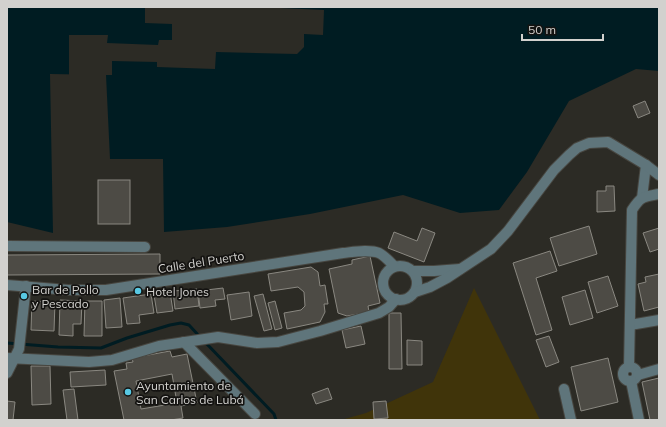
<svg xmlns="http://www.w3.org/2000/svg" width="666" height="427" font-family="Mulish,sans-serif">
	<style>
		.green { fill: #40340a }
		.water { fill: #001c22 }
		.pier { fill: #2c2b25 }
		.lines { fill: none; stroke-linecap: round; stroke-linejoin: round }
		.stream { stroke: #001c22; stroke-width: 3 }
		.building { fill: #4d4b45; stroke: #8a8881; fill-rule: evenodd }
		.minor-casing { stroke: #474640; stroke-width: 12 }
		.minor { stroke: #5f757b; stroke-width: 10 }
		.poi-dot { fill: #58c9e3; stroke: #141311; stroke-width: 1.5 }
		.labels { text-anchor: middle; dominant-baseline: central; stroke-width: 3.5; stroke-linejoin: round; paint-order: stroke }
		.street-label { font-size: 12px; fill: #d2d1ce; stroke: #141311 }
		.poi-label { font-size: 12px; fill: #d2d1ce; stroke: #141311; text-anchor: start }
	</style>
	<rect width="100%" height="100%" fill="#2c2b25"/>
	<!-- green -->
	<polygon class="green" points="474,288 540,420 341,420 366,413 433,382"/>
	<!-- water -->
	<polygon class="water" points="7,7 659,7 659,71 636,69 569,101 527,172 499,210 460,213 403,195 310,214 227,227 164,232 163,159 110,159 106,75 50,74 53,233 7,222"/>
	<!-- pier -->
	<polygon class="pier" points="145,7 258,7 324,10 323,35 304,34 304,47 297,54 216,52 215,69 157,67 157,62 112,61 112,75 69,75 69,35 108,35 107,43 158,45 159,40 172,40 172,24 145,23"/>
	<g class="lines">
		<!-- stream -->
		<g class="stream">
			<polyline points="205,342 274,414 276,420"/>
			<polyline points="7,343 58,347 101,348 127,338 170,325 181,323 189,325 200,337"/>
		</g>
	</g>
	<!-- building -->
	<g class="building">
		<polygon points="645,101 650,113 638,118 633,106"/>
		<rect x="98" y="180" width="32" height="44"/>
		<polygon points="606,186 614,186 615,211 597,212 597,191 606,191"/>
		<polygon points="589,226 597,254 559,266 550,238"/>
		<polygon points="422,228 435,233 424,262 388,248 394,232 417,241"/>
		<polygon points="659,228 659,249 650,252 643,233"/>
		<polygon points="550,251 557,271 536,278 552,330 536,335 513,263"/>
		<polygon points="160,254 160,274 7,275 7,255"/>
		<polygon points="370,256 380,303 368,306 369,312 347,316 338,313 329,269 352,264 352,260"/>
		<polygon points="311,267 318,272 320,286 325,285 328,304 324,304 325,312 320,322 287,329 284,313 301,310 305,306 304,292 298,287 271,291 268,274"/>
		<polygon points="659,274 659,307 644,311 638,284 646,282 645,277"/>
		<polygon points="608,276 618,306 597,313 588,282"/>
		<polygon points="223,288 225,299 215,300 216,306 200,308 198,291"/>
		<polygon points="197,289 199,306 175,309 173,291"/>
		<polygon points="585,290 593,318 570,325 562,297"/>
		<polygon points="170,292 173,311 157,313 154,295"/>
		<polygon points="249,292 252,316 231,320 227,295"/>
		<polygon points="151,294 154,313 139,315 140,323 127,324 123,298"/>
		<polygon points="263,294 272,329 264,331 254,296"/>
		<polygon points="120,298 122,327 106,328 104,300"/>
		<polygon points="60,300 82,301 81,324 73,324 73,336 59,335"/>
		<polygon points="32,301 55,302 54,331 31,330"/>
		<polygon points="85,301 102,301 102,336 84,336"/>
		<polygon points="275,301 282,328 275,330 268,303"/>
		<polygon points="389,313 401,313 402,369 389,369"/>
		<polygon points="361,326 365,344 346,348 342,330"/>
		<polygon points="549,336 559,362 546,367 536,340"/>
		<polygon points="407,340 422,341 422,365 407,365"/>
		<path d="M170,351L172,357L187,354L197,403L181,406L183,418L171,420H124L114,371L127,369L126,363L133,362L132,358ZM172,374L177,403L141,409L136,381Z"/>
		<polygon points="608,358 618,402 581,411 571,367"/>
		<polygon points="31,366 50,366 51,404 32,405"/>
		<polygon points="105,370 106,385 71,387 70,372"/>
		<polygon points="659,378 659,420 650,420 642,382"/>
		<polygon points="328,388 332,399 316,404 312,394"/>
		<polygon points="74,389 78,420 67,420 63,390"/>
		<polygon points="7,401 15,402 13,420 7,420"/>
		<polygon points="386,401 388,418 374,419 373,402"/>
	</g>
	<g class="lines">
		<defs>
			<g id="minor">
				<polyline points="642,198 646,165"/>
				<polyline points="7,246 145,247"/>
				<circle cx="400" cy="283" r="17"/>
				<polyline points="413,271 434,271 460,269"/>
				<path d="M7,285L68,290H106L343,253C353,252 369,249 379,253C385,256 390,262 394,266"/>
				<polyline points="415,292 430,287 447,278 491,249 508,231 554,170 569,155 577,148 589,143 608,142 646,165 659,175"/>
				<polyline points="630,325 659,320"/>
				<polyline points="184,342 255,414"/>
				<polyline points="7,358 89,362 112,360 159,346 218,337 257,343 278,342 320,331 379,313 389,307 396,299"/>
				<circle cx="630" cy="374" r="7"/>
				<path d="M629,367L632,210C641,196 643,197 659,194"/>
				<polyline points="7,373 19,349 26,286"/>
				<polyline points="638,375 659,369"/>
				<polyline points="631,381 639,420"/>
				<polyline points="564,389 571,420"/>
			</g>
		</defs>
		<!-- minor casing -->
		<use href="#minor" class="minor-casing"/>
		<!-- minor -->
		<use href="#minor" class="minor"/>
	</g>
	<!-- markers -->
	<g class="poi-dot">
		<circle cx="138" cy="291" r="4"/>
		<circle cx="24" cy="296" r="4"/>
		<circle cx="128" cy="392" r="4"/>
	</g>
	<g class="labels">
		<!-- street labels -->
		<g class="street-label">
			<text transform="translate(201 262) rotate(-9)">Calle del Puerto</text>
		</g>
		<!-- poi labels -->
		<g class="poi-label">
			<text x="32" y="289">Bar de Pollo<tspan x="32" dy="14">y Pescado</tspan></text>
			<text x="146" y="291">Hotel Jones</text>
			<text x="136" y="385">Ayuntamiento de<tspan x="136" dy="14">San Carlos de Lubá</tspan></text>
		</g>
	</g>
	<!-- border -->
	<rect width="666" height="427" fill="none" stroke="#d2d1ce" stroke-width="16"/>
	<!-- scale -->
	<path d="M522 34v6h81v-6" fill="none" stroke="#d2d1ce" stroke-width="2"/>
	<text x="528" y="34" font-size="12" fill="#d2d1ce" stroke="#141311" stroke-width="3" paint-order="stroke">50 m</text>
</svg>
